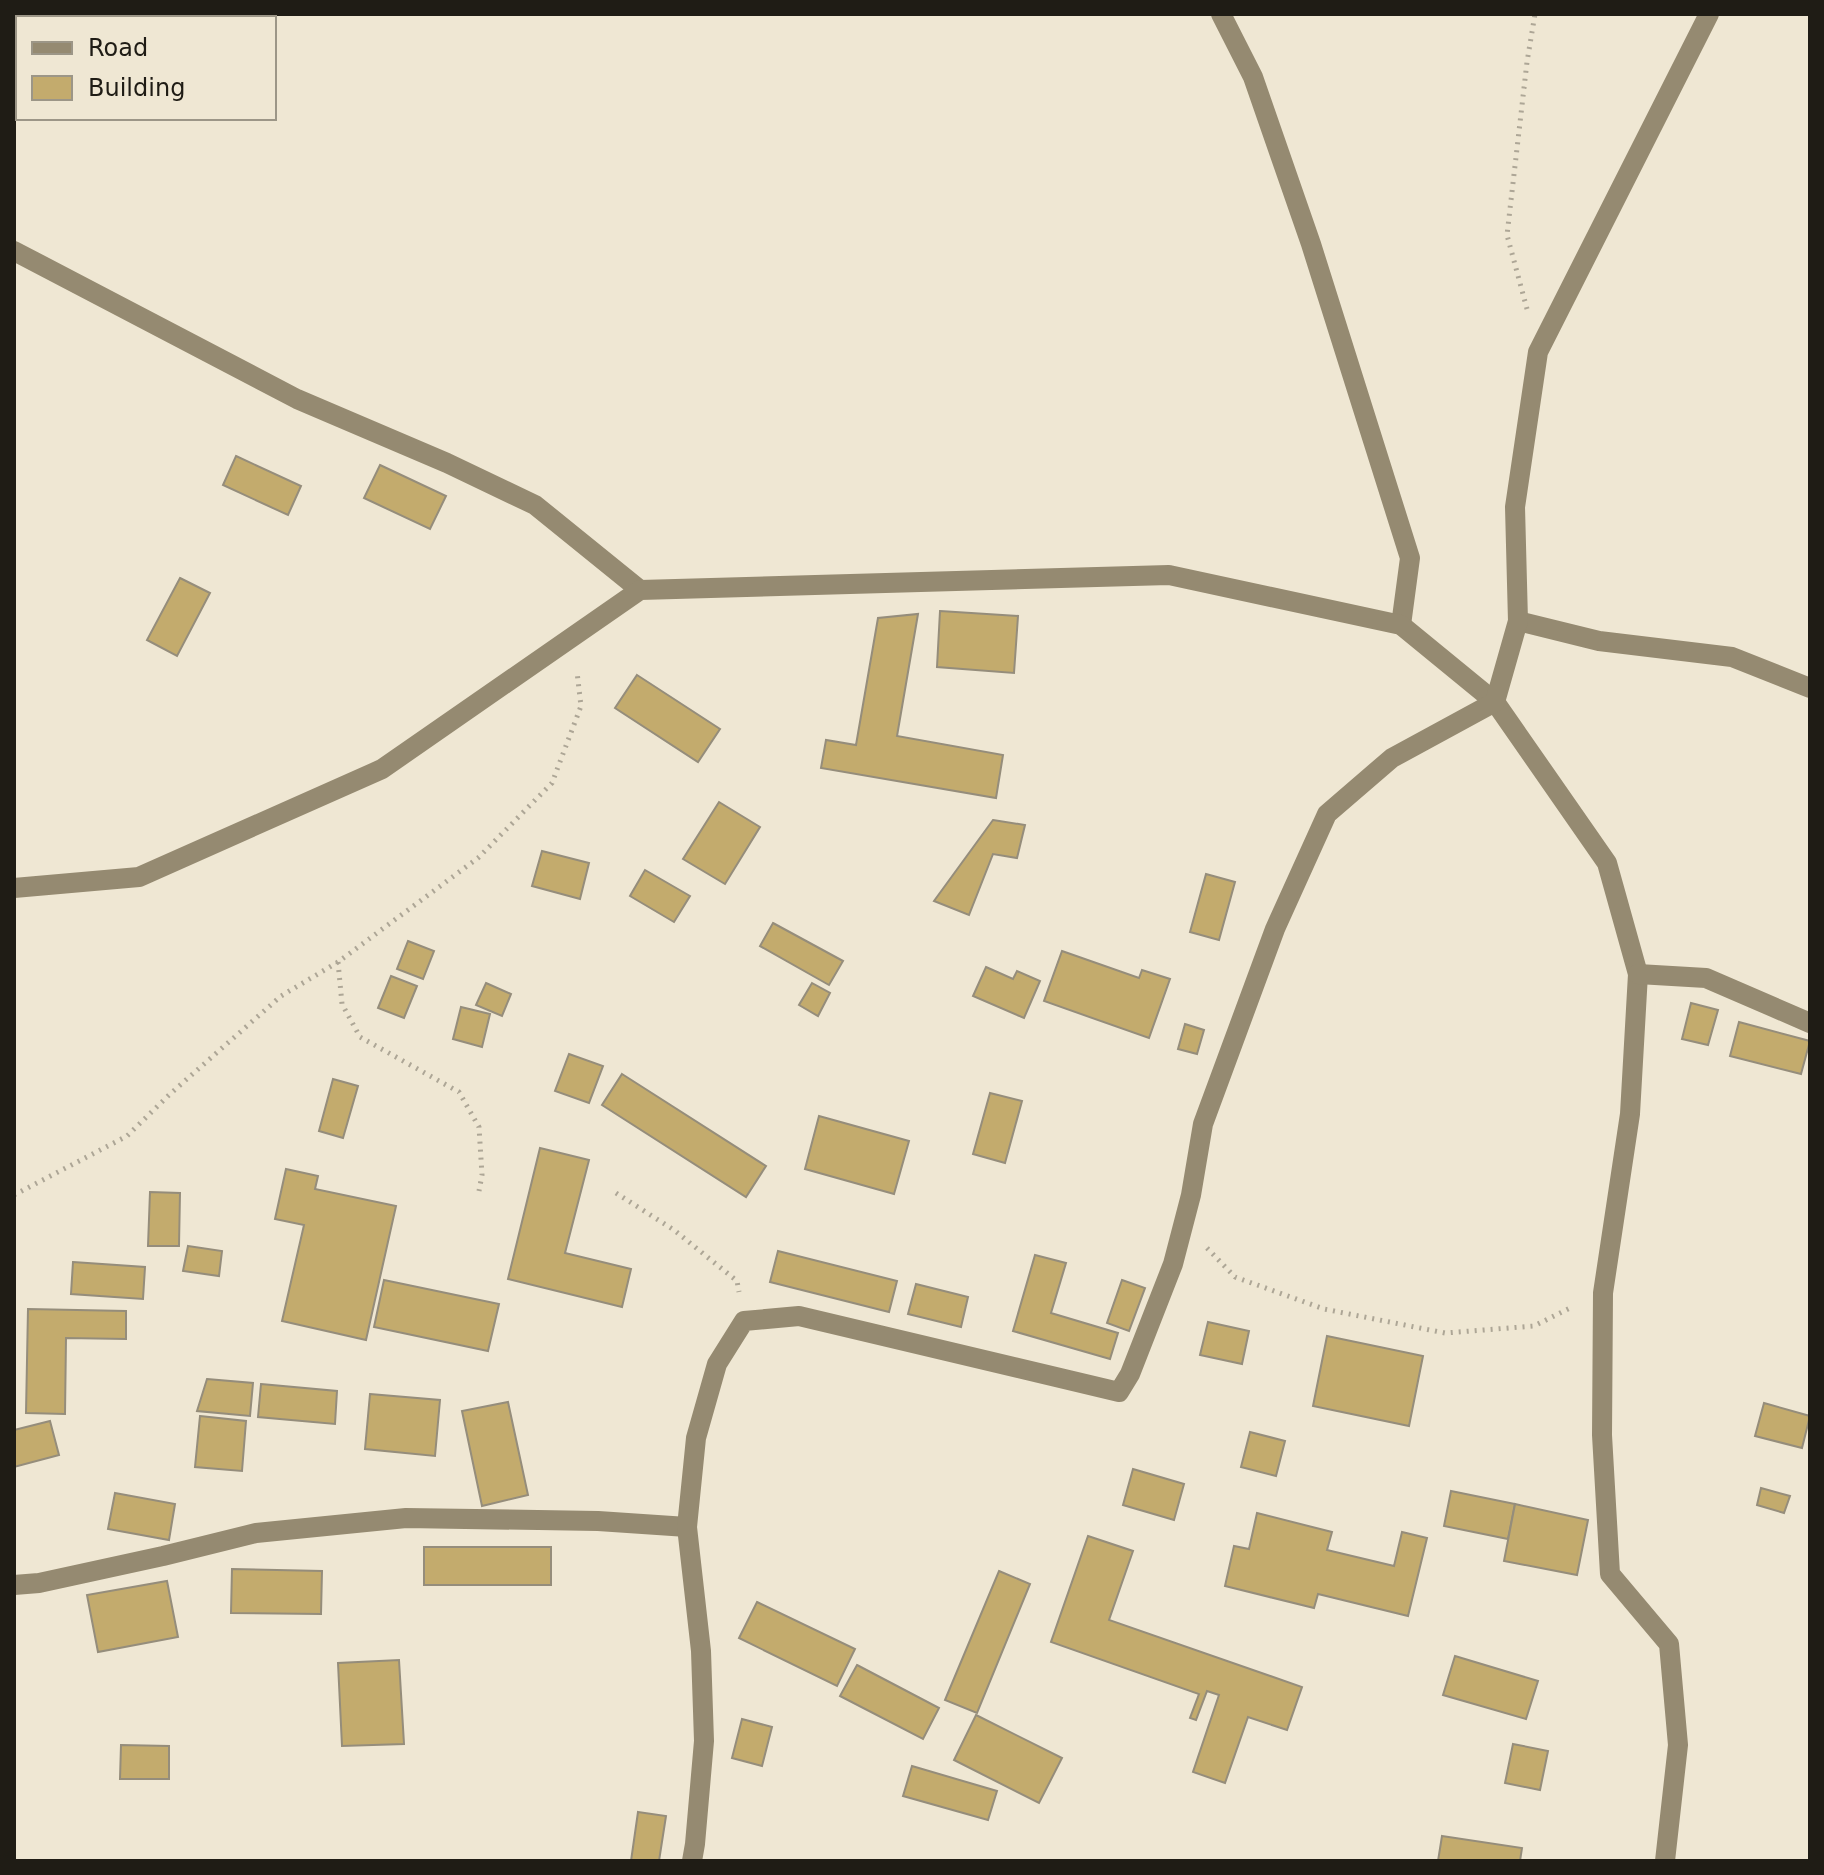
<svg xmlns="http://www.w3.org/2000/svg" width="1824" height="1875" font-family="'DejaVu Sans',sans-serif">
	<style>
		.building { fill: #c3ab6d; stroke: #958d7b; stroke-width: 2 }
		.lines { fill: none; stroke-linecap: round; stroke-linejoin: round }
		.path { stroke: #ada696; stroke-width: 5; stroke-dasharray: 2 6; stroke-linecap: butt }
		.minor { stroke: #958a71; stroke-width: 20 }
	</style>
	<rect width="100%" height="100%" fill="#efe7d3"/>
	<!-- building -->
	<g class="building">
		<polygon points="236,456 301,486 288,515 223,485"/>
		<polygon points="380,465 446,496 430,529 364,498"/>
		<polygon points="180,578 210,593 177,656 147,640"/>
		<polygon points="940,611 1018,616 1014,673 937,667"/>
		<polygon points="918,614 897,736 1003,755 996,798 821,768 826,740 856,745 878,618"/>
		<polygon points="637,675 720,729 698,762 615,708"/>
		<polygon points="719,802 760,827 725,884 683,859"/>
		<polygon points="993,820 1025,825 1017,858 993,854 969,915 934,901"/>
		<polygon points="542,851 589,863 580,899 532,886"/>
		<polygon points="645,870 690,896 674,922 630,896"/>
		<polygon points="1206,874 1235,882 1219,940 1190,932"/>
		<polygon points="773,923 843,961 829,985 760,946"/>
		<polygon points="408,941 434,951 423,979 397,969"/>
		<polygon points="1062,951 1139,978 1142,970 1170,979 1149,1038 1044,1001"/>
		<polygon points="986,967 1013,979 1017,971 1040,981 1024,1018 973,996"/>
		<polygon points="391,976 417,986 404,1018 378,1008"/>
		<polygon points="486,983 511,994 502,1016 476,1005"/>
		<polygon points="812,983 830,993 818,1016 799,1005"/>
		<polygon points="1691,1003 1718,1010 1708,1045 1682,1039"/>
		<polygon points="461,1007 490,1014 482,1047 453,1039"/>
		<polygon points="1739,1022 1810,1041 1801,1074 1730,1056"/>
		<polygon points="1185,1024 1204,1030 1197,1054 1178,1049"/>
		<polygon points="569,1054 603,1066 589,1103 555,1091"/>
		<polygon points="622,1074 766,1166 746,1197 602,1105"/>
		<polygon points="333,1079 358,1086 343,1138 319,1131"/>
		<polygon points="990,1093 1022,1101 1005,1163 973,1154"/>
		<polygon points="819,1116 909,1141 894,1194 805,1169"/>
		<polygon points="540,1148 589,1160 565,1253 631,1269 622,1307 508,1279"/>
		<polygon points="286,1169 318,1176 315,1189 396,1206 366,1340 282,1321 304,1225 275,1219"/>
		<polygon points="150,1192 180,1193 179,1246 148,1246"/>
		<polygon points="188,1246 222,1251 219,1276 183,1271"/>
		<polygon points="778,1251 897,1281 889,1312 770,1282"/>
		<polygon points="1035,1255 1066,1263 1051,1313 1118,1333 1110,1359 1013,1331"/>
		<polygon points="73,1262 145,1267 143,1299 71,1294"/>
		<polygon points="384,1280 499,1304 488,1351 374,1327"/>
		<polygon points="1122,1280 1145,1288 1129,1331 1107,1323"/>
		<polygon points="916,1284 968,1297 961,1327 908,1314"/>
		<polygon points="28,1309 126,1311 126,1339 66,1338 65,1414 26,1413"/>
		<polygon points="1208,1322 1249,1331 1242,1364 1200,1355"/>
		<polygon points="1327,1336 1423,1356 1409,1426 1313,1406"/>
		<polygon points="207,1379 253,1383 250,1416 197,1411"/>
		<polygon points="261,1384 337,1391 335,1424 258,1417"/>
		<polygon points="370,1394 440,1400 435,1456 365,1449"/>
		<polygon points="508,1402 528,1495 482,1506 462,1411"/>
		<polygon points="1764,1403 1810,1416 1802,1448 1755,1436"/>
		<polygon points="200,1416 246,1421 242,1471 195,1467"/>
		<polygon points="50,1421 59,1455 14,1467 14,1430"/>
		<polygon points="1250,1432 1285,1441 1276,1476 1241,1467"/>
		<polygon points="1133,1469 1184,1484 1174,1520 1123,1505"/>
		<polygon points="1761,1488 1790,1496 1784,1513 1757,1505"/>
		<polygon points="1451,1491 1515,1504 1508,1539 1444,1526"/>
		<polygon points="115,1493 175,1504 169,1540 108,1529"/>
		<polygon points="1515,1504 1588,1520 1577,1575 1504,1561"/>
		<polygon points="1257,1513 1332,1532 1327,1550 1394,1566 1402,1532 1427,1538 1408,1616 1318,1594 1314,1608 1225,1586 1234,1546 1249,1549"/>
		<polygon points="1088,1536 1133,1551 1109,1620 1302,1687 1287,1730 1248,1717 1225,1783 1193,1772 1219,1695 1207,1691 1196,1720 1190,1718 1199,1694 1051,1642"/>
		<rect x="424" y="1547" width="127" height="38"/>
		<polygon points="232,1569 322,1571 321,1614 231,1613"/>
		<polygon points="999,1571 1030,1584 977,1713 945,1700"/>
		<polygon points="167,1581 178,1637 98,1652 87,1595"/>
		<polygon points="757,1602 855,1649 837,1686 739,1638"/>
		<polygon points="1455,1656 1538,1681 1526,1719 1443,1695"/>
		<polygon points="399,1660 404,1744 342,1746 338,1663"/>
		<polygon points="857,1665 939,1708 923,1739 840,1696"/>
		<polygon points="976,1715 1062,1758 1039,1803 954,1760"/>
		<polygon points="742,1719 772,1727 762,1766 732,1758"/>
		<polygon points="1513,1744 1548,1751 1540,1790 1505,1783"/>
		<polygon points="121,1745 169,1746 169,1779 120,1779"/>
		<polygon points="912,1766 997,1791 988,1820 903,1796"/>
		<polygon points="638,1812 666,1816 659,1861 631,1861"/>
		<polygon points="1442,1836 1522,1848 1520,1861 1438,1861"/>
	</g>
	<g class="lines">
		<!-- path -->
		<g class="path">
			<polyline points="1527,309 1507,235 1527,62 1535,14"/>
			<polyline points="338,962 342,1004 360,1037 459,1092 479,1127 482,1175 479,1191"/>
			<polyline points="616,1193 674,1230 737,1281 739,1292"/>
			<polyline points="14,1195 127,1136 170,1094 281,996 338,962 478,858 552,783 581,706 577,672"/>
			<polyline points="1207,1248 1235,1277 1324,1309 1445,1333 1534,1326 1572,1307"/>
		</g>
		<!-- minor -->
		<g class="minor">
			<polyline points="1221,14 1253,77 1311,244 1410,558 1401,625"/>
			<polyline points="14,251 297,399 447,463 535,505 640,590"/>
			<polyline points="1518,621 1599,641 1732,657 1810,688"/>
			<polyline points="14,888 139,877 382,769 640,590 1169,575 1401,625 1495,702 1607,863 1638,974 1630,1114 1603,1293 1602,1435 1610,1574 1669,1644 1678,1745 1665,1861"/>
			<polyline points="1638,974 1706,978 1810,1023"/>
			<polyline points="14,1585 39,1583 163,1556 256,1533 406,1518 598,1521 687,1527"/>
			<polyline points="692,1861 695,1844 704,1741 701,1651 687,1527 696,1438 717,1364 744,1321 799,1316 1119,1392 1130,1374 1173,1264 1191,1195 1203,1124 1275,929 1327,814 1392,758 1495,702 1518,621 1515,507 1538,352 1709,14"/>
		</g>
	</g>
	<!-- border -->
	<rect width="1824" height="1875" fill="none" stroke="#1f1c15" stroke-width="32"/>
	<!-- legend -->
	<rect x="16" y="16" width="260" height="104" fill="#efe7d3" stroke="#9c9687" stroke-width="2"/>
	<rect x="32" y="42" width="40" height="12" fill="#958a71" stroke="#9c9687" stroke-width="2"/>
	<text x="88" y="56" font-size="24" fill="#1f1c15">Road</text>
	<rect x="32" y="76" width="40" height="24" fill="#c3ab6d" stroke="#9c9687" stroke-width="2"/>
	<text x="88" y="96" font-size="24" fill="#1f1c15">Building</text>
</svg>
